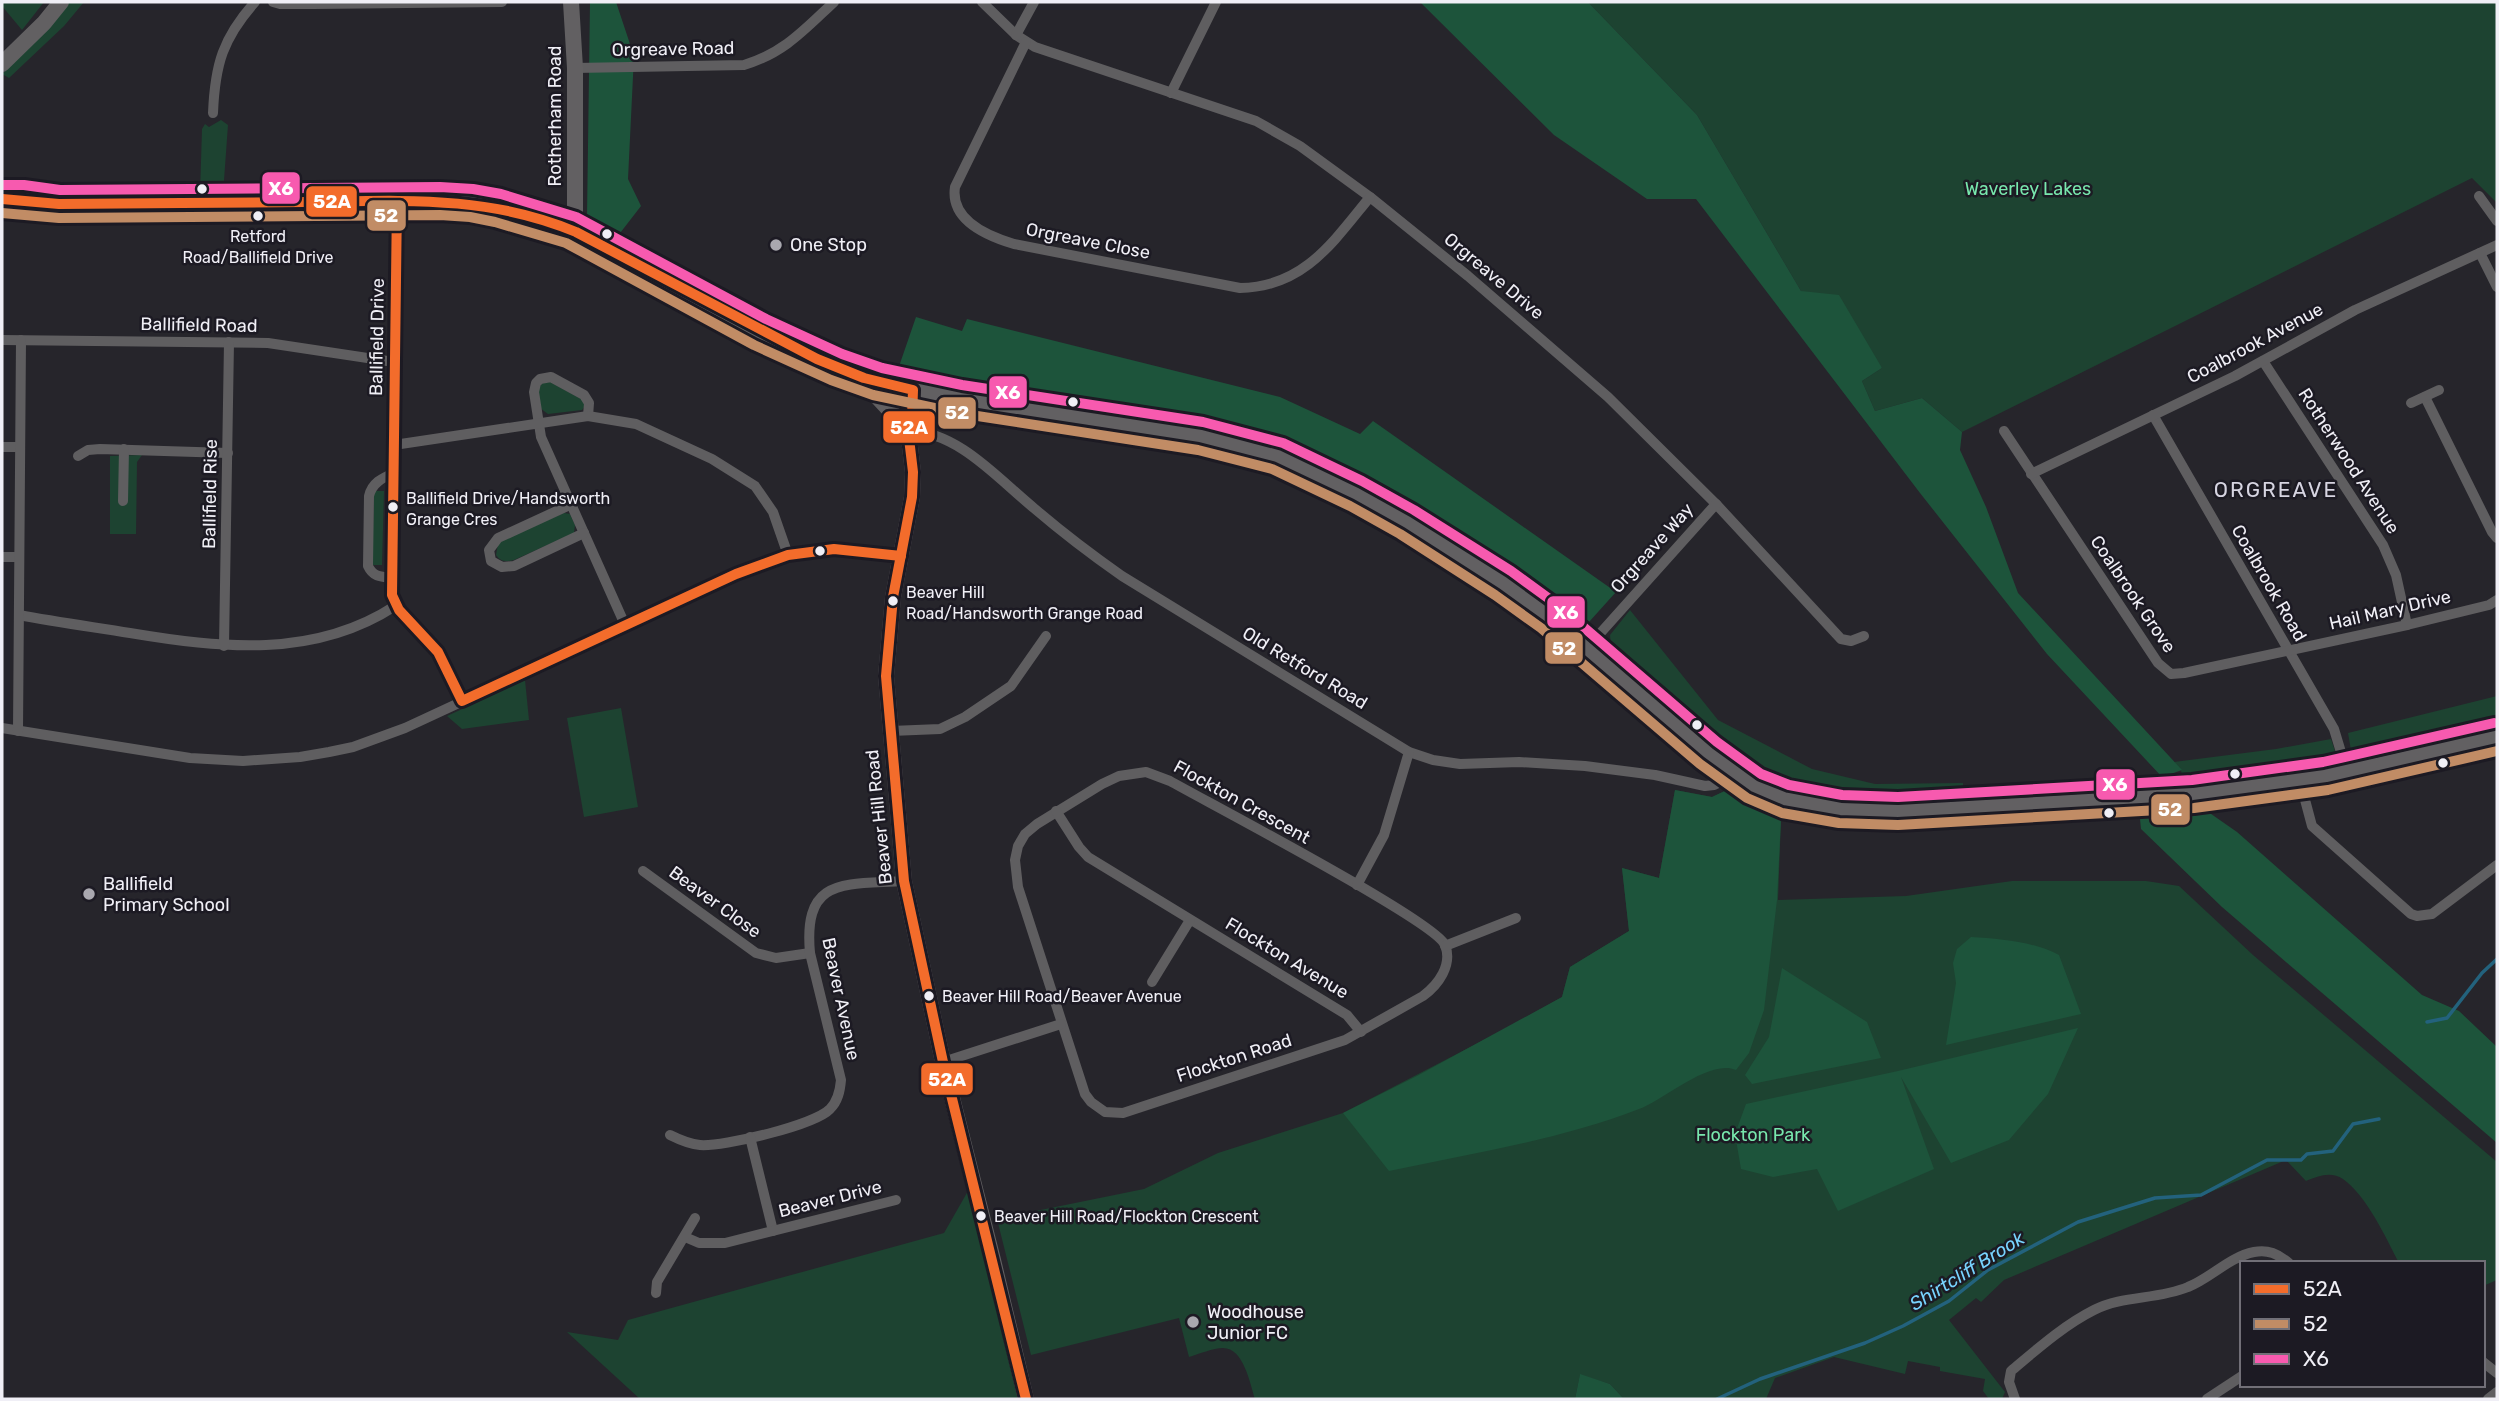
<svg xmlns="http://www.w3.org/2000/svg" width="2499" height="1401" font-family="Rubik,sans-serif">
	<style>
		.green { fill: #1d4331 }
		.forest { fill: #1d543b }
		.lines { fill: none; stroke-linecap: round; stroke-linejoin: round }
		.stream { stroke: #23627d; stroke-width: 3.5 }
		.street { stroke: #5f5e60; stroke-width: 10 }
		.secondary { stroke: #626062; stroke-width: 16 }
		.bus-1-casing { stroke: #1c1a23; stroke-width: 16 }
		.bus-2-casing { stroke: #1c1a23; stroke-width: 16 }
		.bus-3-casing { stroke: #1c1a23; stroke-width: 16 }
		.bus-1 { stroke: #f36c2b; stroke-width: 10 }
		.bus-2 { stroke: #c18c65; stroke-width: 10 }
		.bus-3 { stroke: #f75aaf; stroke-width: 10 }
		.bus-dot { fill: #f0eff6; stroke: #1c1a23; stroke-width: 2.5 }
		.poi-dot { fill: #a9a8af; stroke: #1c1a23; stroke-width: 2.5 }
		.labels { text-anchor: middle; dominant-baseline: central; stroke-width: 5; stroke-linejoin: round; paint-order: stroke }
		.bus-label { font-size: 16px; fill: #f0eff6; stroke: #1c1a23; text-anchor: start }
		.street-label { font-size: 18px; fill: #f0eff6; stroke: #1c1a23 }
		.park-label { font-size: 18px; fill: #78e7ad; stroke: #1c1a23 }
		.poi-label { font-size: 18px; fill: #f0eff6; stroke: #1c1a23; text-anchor: start }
		.water-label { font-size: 19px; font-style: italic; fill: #78d3fe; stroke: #1c1a23 }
		.quarter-label { font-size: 21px; letter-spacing: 2px; fill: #d6d4e1; stroke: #1c1a23 }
		.line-badge { stroke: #1c1a23; stroke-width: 2.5 }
		.badge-label { font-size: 19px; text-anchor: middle; font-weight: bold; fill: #fff }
	</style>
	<rect width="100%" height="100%" fill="#26252b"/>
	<!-- green -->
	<g class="green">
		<polygon points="2,2 44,2 22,30 2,6"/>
		<polygon points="67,2 84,2 64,26 9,78 2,74 30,47"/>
		<polygon points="1588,2 2497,2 2497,203 2472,178 1962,432 1922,398 1875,411 1862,381 1882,368 1801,291 1697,115"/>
		<polygon points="221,120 228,125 223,194 200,194 202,129 205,124 209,127"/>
		<polygon points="543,382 550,382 583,400 585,406 582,410 548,414 540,408 537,391"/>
		<polygon points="142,455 137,462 136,534 110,534 110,456"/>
		<polygon points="374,491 384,491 382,565 372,565"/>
		<path d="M564,513L570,514L575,525L574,533L514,560C506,562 501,562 496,555L498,544L504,539Z"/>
		<polygon points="1630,610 1718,720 1812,769 1875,784 1963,783 1963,796 1829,798 1799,792 1767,781 1737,763 1612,656 1610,635"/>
		<polygon points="525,680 529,720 462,729 447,716"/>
		<polygon points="2497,696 2497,727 2359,760 2352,756 2348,733"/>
		<polygon points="621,708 638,807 584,817 567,718"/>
		<polygon points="2331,739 2338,760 2334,764 2261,776 2240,777 2238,769 2182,776 2181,770 2174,762 2276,749"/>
		<path d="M1729,789L1781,819L1778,900L1906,896L2012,881H2146L2179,886L2253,955L2497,1162V1280L2483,1286V1263H2399C2386,1238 2367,1196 2343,1179C2331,1171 2318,1176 2306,1181L2286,1160L2004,1280L1981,1302L1976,1298L1949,1320L2005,1392L2002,1399H1989L1983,1391L1985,1379L1940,1371V1367L1908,1361L1905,1374L1834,1357L1775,1378L1766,1399H1624L1610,1384L1580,1375L1575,1399H1255C1250,1384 1244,1348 1223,1348C1213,1348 1199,1354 1189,1357L1179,1318L1031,1355L997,1219L1144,1189L1218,1153L1343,1113L1503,1030L1562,997L1570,967L1629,931L1622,868L1659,878L1675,790L1712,797Z"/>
		<polygon points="968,1191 1020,1399 640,1399 567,1332 618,1340 628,1320 944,1233"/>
	</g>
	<!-- forest -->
	<g class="forest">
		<polygon points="590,2 616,2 634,56 628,179 641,206 617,237 587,217"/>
		<polygon points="1420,2 1588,2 1697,115 1801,291 1839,295 1882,368 1862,381 1875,411 1922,398 1962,432 1960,450 1986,507 2018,593 2182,770 2162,777 2047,654 1920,493 1696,199 1647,199 1554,135"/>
		<polygon points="916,317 962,331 967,319 1280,397 1360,434 1373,421 1616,592 1589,622 1574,623 1432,525 1284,447 1222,431 895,378"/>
		<path d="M1729,789L1781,819L1777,900L1764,1010L1749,1053L1736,1070C1710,1058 1662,1101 1639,1109C1559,1140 1473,1153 1389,1171L1343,1113L1417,1076L1562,997L1570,967L1629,931L1622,868L1659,878L1675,790L1712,797Z"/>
		<polygon points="2191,800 2237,832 2422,995 2459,1011 2497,1047 2497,1143 2222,907 2141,829 2140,819 2144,810"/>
		<path d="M1971,937C2001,939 2032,941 2059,955L2081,1014L1946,1045L1956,983L1953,963L1957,949Z"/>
		<polygon points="1782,968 1867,1022 1881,1058 1752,1084 1745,1075 1769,1037"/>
		<polygon points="2078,1028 2048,1094 2009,1140 1951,1163 1901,1077 1934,1169 1838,1211 1817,1169 1773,1177 1741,1169 1735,1134 1746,1104 1898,1071"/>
		<polygon points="1580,1374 1610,1384 1624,1399 1575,1399"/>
	</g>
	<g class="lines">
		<!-- stream -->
		<g class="stream">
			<polyline points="2427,1022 2447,1018 2482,973 2497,959"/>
			<polyline points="1717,1399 1760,1379 1865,1343 1903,1326 1949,1301 1988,1270 2078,1222 2155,1198 2201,1195 2267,1160 2301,1160 2307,1154 2333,1151 2353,1124 2379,1119"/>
		</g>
		<!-- street -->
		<g class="street">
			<polyline points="273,2 280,4 313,4 502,2"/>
			<polyline points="982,2 1016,35 1035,47 1256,121 1300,146 1370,197 1468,276 1608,397 1716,504 1841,639 1851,641 1864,636"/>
			<polyline points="1016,35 1034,2"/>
			<path d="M1026,42L955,187C950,220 987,236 1014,244L1240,288C1304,287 1333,242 1370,197"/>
			<path d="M575,68L744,65C784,53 804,30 834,2"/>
			<polyline points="1171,93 1216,2"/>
			<path d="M213,113C215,64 223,38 255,2"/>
			<polyline points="2479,196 2497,221"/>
			<path d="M397,201L392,595C398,618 420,627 434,646C446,663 453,682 462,701"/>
			<polyline points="2480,253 2497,287"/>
			<polyline points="2,340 268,343 394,362"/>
			<polyline points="2263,361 2383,545 2396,575 2407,625"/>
			<polyline points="2425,397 2492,532 2497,538"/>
			<polyline points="2411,403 2439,390"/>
			<polyline points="2153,415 2334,729 2347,772"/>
			<polyline points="588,416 589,403 584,395 551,377 540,379 536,383 534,392 541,437 626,627"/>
			<path d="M908,430C960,433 997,478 1035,509C1063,533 1092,555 1122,576L1409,752L1433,760L1460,764L1519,762L1585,766L1655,775L1705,786L1714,785L1736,774"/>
			<polyline points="2004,431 2158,663 2171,674 2184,673 2407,625 2489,605 2497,600"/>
			<polyline points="394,445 588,416 636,424 712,459 755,486 773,512 788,555"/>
			<polyline points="2,447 20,447"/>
			<polyline points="78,456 88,450 100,449 228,453"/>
			<polyline points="2031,474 2235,376 2355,310 2497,245"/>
			<polyline points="123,501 124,449"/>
			<polyline points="572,504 498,538 489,550 491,561 502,567 514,566 584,533"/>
			<polyline points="2,557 19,557"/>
			<path d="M392,578C381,577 373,577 368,566L369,496C372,483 382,478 394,473"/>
			<path d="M19,615C56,622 93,627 130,633C220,648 314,659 395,606"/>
			<polyline points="224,646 229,342"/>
			<polyline points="1587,648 1716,504"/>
			<polyline points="2,728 190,758 243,761 300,757 329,752 353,747 405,728 736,574 788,555 806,551 862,551 901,556"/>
			<polyline points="18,731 21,340"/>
			<polyline points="891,731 940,729 965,717 1011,686 1046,636"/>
			<path d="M1146,772L1170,781C1207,802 1435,921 1445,945C1453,965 1438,985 1423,996L1345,1040L1123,1113L1105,1112L1091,1102L1085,1094L1018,887L1015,860L1018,846L1025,834L1037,824L1102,784L1119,776Z"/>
			<polyline points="2300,781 2312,826 2411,914 2417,916 2432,914 2497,865"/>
			<polyline points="1056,811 1079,847 1088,857 1347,1015 1361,1032"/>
			<polyline points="643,871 756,953 776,958 810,953"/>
			<polyline points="1357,885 1384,835 1409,752"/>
			<polyline points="1445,946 1516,918"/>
			<polyline points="1152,982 1190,920"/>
			<polyline points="943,1062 1061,1024"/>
			<path d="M670,1135C680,1140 689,1144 700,1145C723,1147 815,1125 830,1109C838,1101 840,1091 841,1080L810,953C803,876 845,885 904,881"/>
			<polyline points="750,1137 773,1231"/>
			<polyline points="685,1237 699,1243 725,1243 896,1200"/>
			<polyline points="656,1293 657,1282 695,1218"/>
			<polyline points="2483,1362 2497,1373"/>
			<path d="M2015,1399L2009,1382L2011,1371C2036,1350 2064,1325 2094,1310C2123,1295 2157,1300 2188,1287C2211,1278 2229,1257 2254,1252C2268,1249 2278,1254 2289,1263"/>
			<polyline points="2207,1399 2242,1376"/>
			<polyline points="2488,1399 2497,1392"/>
		</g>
		<!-- secondary -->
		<g class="secondary">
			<polyline points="571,2 575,68 575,217 571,230"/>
			<polyline points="2,64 44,23 61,2"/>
			<path d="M2,199H22L59,204L440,201L472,203L498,208L571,230L760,332L837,367L878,382L960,399L1201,436L1277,456L1356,494L1407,522L1503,583L1550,617L1708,753C1732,771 1756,791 1785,799C1858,818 1938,810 2012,806C2108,800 2206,796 2301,780C2367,770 2432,752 2497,737"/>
			<polyline points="2,212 22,212 46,207"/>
			<polyline points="859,377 908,430"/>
			<polyline points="913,390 912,418 908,430 913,472 912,497 893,597 886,676 904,881 943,1062 993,1260 1026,1399"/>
		</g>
		<defs>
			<g id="bus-1">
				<path d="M2,199L59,204C141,203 222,203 304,202C398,201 486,194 576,232L817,359L864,378L913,390L912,418L908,430L913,472L912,497L893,597L886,676L904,881L943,1062L1026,1399"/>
				<polyline points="397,201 392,595 399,610 438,652 462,701 736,574 788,555 834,549 901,556"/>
			</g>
			<polyline id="bus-2" points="2,213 59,218 440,215 470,217 495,222 566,243 754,345 831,380 873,395 958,413 1198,450 1272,469 1350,506 1400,534 1495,595 1541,628 1700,764 1747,798 1782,813 1839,823 1898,825 2194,808 2328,790 2497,751"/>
			<polyline id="bus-3" points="2,185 24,185 60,190 440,187 473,189 501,194 576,217 766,319 842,354 882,368 962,385 1203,422 1283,443 1362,481 1414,510 1511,571 1559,606 1717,742 1761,774 1789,785 1842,795 1898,797 2192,780 2323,762 2494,723"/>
		</defs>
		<!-- bus-1 casing -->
		<use href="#bus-1" class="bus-1-casing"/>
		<!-- bus-2 casing -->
		<use href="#bus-2" class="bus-2-casing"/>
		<!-- bus-3 casing -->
		<use href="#bus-3" class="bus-3-casing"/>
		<!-- bus-1 -->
		<use href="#bus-1" class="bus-1"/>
		<!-- bus-2 -->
		<use href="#bus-2" class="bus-2"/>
		<!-- bus-3 -->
		<use href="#bus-3" class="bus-3"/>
	</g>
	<!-- markers -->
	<g class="bus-dot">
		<circle cx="202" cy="189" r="6"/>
		<circle cx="258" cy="216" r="6"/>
		<circle cx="607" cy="234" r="6"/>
		<circle cx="1073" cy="402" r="6"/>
		<circle cx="393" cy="507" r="6"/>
		<circle cx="820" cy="551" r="6"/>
		<circle cx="893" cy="601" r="6"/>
		<circle cx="1697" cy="725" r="6"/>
		<circle cx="2443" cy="763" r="6"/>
		<circle cx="2235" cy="774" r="6"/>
		<circle cx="2109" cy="813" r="6"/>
		<circle cx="929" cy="996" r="6"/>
		<circle cx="981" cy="1216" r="6"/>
	</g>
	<g class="poi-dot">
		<circle cx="776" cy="245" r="7"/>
		<circle cx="89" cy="894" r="7"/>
		<circle cx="1193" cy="1322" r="7"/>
	</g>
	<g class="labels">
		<!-- bus labels -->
		<g class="bus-label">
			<text x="258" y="236" text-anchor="middle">Retford<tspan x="258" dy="21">Road/Ballifield Drive</tspan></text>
			<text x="406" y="498">Ballifield Drive/Handsworth<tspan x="406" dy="21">Grange Cres</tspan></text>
			<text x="906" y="592">Beaver Hill<tspan x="906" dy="21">Road/Handsworth Grange Road</tspan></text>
			<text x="942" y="996">Beaver Hill Road/Beaver Avenue</text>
			<text x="994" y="1216">Beaver Hill Road/Flockton Crescent</text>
		</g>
		<!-- street labels -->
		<g class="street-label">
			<text transform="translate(673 49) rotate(-1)">Orgreave Road</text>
			<text transform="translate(555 116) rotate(-90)">Rotherham Road</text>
			<text transform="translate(1088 241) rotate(11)">Orgreave Close</text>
			<text transform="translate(1494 276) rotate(40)">Orgreave Drive</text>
			<text transform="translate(199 325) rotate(1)">Ballifield Road</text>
			<text transform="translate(377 337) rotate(-89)">Ballifield Drive</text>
			<text transform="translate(2255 343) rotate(-28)">Coalbrook Avenue</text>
			<text transform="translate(2349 461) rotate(57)">Rotherwood Avenue</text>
			<text transform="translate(210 494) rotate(-89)">Ballifield Rise</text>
			<text transform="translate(1652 548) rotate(-48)">Orgreave Way</text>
			<text transform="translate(2269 583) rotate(60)">Coalbrook Road</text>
			<text transform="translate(2133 594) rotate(56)">Coalbrook Grove</text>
			<text transform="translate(2390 610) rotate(-13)">Hail Mary Drive</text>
			<text transform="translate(1305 668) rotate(31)">Old Retford Road</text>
			<text transform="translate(1242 802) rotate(29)">Flockton Crescent</text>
			<text transform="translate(879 817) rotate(-96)">Beaver Hill Road</text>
			<text transform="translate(715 902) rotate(36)">Beaver Close</text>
			<text transform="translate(1287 958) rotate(31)">Flockton Avenue</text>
			<text transform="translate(841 999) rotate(78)">Beaver Avenue</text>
			<text transform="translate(1234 1058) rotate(-18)">Flockton Road</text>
			<text transform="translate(830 1199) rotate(-14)">Beaver Drive</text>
		</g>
		<!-- park labels -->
		<g class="park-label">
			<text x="2028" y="189">Waverley Lakes</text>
			<text x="1753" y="1135">Flockton Park</text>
		</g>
		<!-- poi labels -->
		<g class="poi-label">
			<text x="790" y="245">One Stop</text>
			<text x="103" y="884">Ballifield<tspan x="103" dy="21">Primary School</tspan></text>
			<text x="1207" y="1312">Woodhouse<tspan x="1207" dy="21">Junior FC</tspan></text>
		</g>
		<!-- water labels -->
		<g class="water-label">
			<text transform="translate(1967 1271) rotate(-32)">Shirtcliff Brook</text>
		</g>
		<!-- quarter labels -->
		<g class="quarter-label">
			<text x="2276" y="489">ORGREAVE</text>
		</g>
	</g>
	<g class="line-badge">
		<rect x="261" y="171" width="40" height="34" rx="7" fill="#f75aaf"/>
		<rect x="305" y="185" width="53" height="33" rx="7" fill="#f36c2b"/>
		<rect x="366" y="199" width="41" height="33" rx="7" fill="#c18c65"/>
		<rect x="988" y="375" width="40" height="34" rx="7" fill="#f75aaf"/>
		<rect x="937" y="396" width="40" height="34" rx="7" fill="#c18c65"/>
		<rect x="882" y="410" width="54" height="34" rx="7" fill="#f36c2b"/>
		<rect x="1546" y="595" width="40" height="34" rx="7" fill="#f75aaf"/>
		<rect x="1544" y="631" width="40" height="34" rx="7" fill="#c18c65"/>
		<rect x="2095" y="768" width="41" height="33" rx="7" fill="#f75aaf"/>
		<rect x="2150" y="793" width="41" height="33" rx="7" fill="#c18c65"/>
		<rect x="920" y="1062" width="54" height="34" rx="7" fill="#f36c2b"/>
	</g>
	<g class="badge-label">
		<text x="281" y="195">X6</text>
		<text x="332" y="208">52A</text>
		<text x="386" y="222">52</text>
		<text x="1008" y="399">X6</text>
		<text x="957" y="419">52</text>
		<text x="909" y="434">52A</text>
		<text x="1566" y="619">X6</text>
		<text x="1564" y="655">52</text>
		<text x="2115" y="791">X6</text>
		<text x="2170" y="816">52</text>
		<text x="947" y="1086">52A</text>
	</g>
	<!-- border -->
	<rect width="2499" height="1401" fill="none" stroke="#f0eff6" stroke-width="7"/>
	<!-- legend -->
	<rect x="2240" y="1261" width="245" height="126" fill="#1c1a23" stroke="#716f77" stroke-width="2"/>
	<rect x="2254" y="1284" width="35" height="10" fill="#f36c2b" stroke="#716f77" stroke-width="2"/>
	<text x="2303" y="1296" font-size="21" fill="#f0eff6">52A</text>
	<rect x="2254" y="1319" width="35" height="10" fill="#c18c65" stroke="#716f77" stroke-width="2"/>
	<text x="2303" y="1331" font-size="21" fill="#f0eff6">52</text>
	<rect x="2254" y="1354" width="35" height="10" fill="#f75aaf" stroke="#716f77" stroke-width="2"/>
	<text x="2303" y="1366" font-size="21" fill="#f0eff6">X6</text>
</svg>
